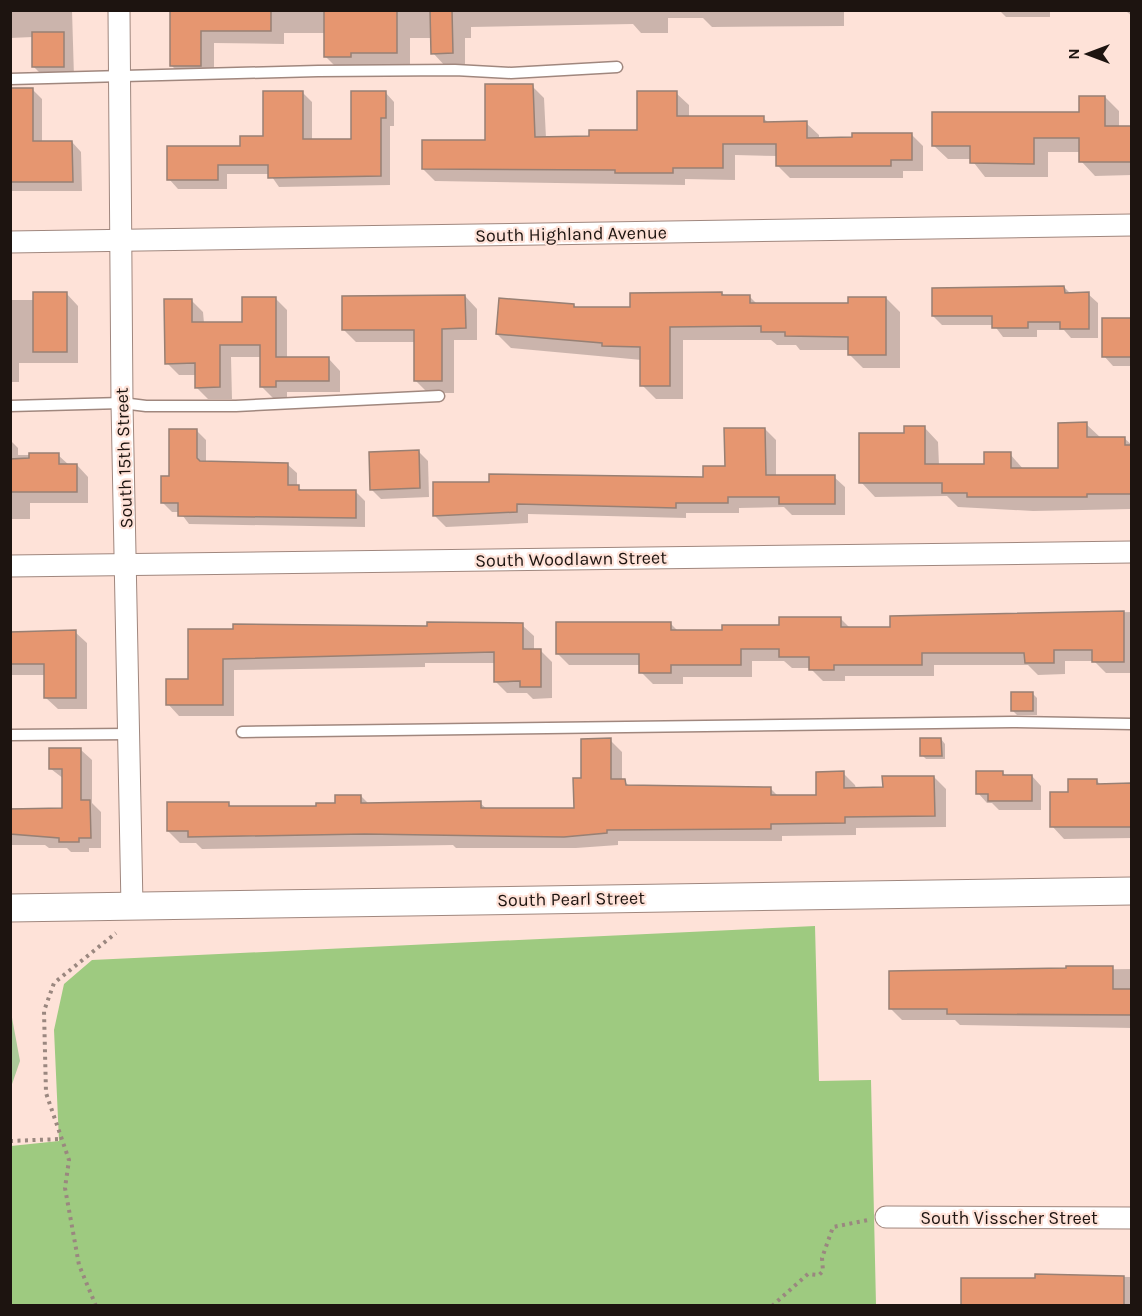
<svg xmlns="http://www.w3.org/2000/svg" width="1142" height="1316" font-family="Karla,sans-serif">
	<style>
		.green { fill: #acca99 }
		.forest { fill: #9eca80 }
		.shadow { fill: #0003 }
		.building { fill: #e69670; stroke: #988074; stroke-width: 1.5 }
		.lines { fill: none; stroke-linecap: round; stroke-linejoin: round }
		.service-casing { stroke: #a0877e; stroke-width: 13 }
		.minor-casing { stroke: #a0877e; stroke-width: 23 }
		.tertiary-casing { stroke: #a0877e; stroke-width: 29 }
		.path { stroke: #9a877f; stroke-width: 4; stroke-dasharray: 3 4.5; stroke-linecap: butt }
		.service { stroke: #fff; stroke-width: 10 }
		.minor { stroke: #fff; stroke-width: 21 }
		.tertiary { stroke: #fff; stroke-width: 27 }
		.labels { text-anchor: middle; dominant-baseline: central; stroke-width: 4.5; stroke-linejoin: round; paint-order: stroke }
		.street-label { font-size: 18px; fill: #1d1410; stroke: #fee2d8 }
	</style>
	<rect width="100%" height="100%" fill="#fee2d8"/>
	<!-- green -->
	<polygon class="green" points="10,1007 20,1061 11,1087 10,1087"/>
	<!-- forest -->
	<polygon class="forest" points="815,926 819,1081 871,1080 876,1305 11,1305 11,1146 59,1141 54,1030 64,984 92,960"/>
	<!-- shadow -->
	<g class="shadow">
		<polygon points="10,10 72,10 74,77 44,77 33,66 33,37 10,38"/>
		<polygon points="172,10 844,10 844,26 712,27 703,18 668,18 668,33 641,33 633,24 471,27 471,38 465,38 465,66 446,67 433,53 432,38 410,38 410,66 339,70 326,57 326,33 284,33 284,44 214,43 214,79 185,79 171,65"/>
		<polygon points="938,10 1050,10 1050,17 1006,17 1001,12"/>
		<polygon points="1093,10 1132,10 1132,16 1127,12"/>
		<polygon points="532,86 544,98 546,138 591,138 638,132 676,93 689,105 689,118 763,118 769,123 806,123 819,135 819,139 911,134 923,146 923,171 903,171 903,178 790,178 778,166 778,156 735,155 735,180 685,179 685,185 435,181 423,169 486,141"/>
		<polygon points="10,90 33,90 42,99 42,143 72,142 81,152 82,191 10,191"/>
		<polygon points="385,92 394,102 394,126 390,126 390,185 279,187 270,174 227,174 227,189 178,189 169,179 264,137 303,93 312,102 312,140 353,140"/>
		<polygon points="1105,97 1119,111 1119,128 1132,128 1132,175 1095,176 1081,161 1081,152 1048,152 1048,177 985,177 971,159 948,159 933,145 1081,114"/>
		<polygon points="1064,287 1071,294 1088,294 1098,303 1098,338 1071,338 1064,330 1037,330 1037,337 1003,337 994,325 942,325 933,316"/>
		<polygon points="66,293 78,306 78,363 19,363 19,382 10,382 10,300 35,300"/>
		<polygon points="722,293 725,296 749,296 757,304 849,305 886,298 900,312 900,368 863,368 849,354 849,350 800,350 796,345 777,345 771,340 683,340 683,399 656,399 642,385 642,360 511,348 497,334 574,305 577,309 631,309"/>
		<polygon points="465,296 477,309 477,340 454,340 454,393 428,393 416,381 415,342 356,342 343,329"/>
		<polygon points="275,298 287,310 287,359 329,359 340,371 340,392 287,392 287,398 273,398 261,386 261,357 231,357 232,399 208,399 196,387 196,375 179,375 167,363 191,300 203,312 204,323 243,323"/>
		<polygon points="1103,320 1132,320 1132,366 1113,366 1104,356"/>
		<polygon points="1086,424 1101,438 1124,438 1132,445 1132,509 1033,511 958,507 947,496 875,497 861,482 906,434 924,427 938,442 939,465 986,465 1010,454 1024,470 1059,469"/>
		<polygon points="765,429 776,440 776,477 834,477 845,487 845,515 792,515 784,507 739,508 739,513 686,513 686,518 528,514 528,523 446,527 435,516 435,484 705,479 726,467"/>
		<polygon points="197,431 206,440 206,463 287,464 297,473 297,487 303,491 355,491 365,501 365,527 189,524 180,512 172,512 162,502 171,477"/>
		<polygon points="10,440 18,448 18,455 58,455 69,465 77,465 88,477 88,503 30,503 30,519 10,519"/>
		<polygon points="418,451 428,461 429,497 381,499 372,490"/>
		<polygon points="1132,612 1132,673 1106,673 1094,661 1065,661 1065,674 1038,675 1028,665 934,665 934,676 845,676 845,681 823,681 810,668 792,668 784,661 752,661 752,677 683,677 683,684 653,684 641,672 641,665 569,665 557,653 671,624 678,631 724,631 840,618 851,629 891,629 891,617"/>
		<polygon points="522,625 534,636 534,650 540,650 552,662 552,698 533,699 527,693 507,693 495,681 495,663 425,663 425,667 234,670 234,716 179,716 168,704 189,680 189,631"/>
		<polygon points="75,632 87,643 87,709 58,709 46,698 46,675 10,675 10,633"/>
		<polygon points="1032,693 1037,698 1037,715 1017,715 1013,711"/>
		<polygon points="941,739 945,744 945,759 926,759 922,755"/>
		<polygon points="610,740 622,752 622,780 631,787 770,788 778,796 818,796 843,773 855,785 856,789 884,788 934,777 946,789 946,827 856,828 856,835 782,836 782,841 618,841 618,845 576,848 456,848 453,845 202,849 196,843 180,843 168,831 228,803 232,808 318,808 361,796 370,805 480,803 487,809 575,809 582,780"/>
		<polygon points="81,750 92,760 92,803 101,812 101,848 89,848 89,852 71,852 67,848 49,848 45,845 10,845 10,808 64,810 64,779 51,769"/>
		<polygon points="1002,772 1006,776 1032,776 1041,786 1041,810 999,810 992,803 987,803 978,793"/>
		<polygon points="1096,780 1101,785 1132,785 1132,838 1064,839 1052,826"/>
		<polygon points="1132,969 1132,1028 960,1025 955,1020 902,1020 890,1008 890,972"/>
		<polygon points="1037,1276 1132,1277 1132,1306 963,1306 963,1279 1037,1279"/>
	</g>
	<!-- building -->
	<g class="building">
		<polygon points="170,10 271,10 271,31 201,31 201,66 170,66"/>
		<polygon points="324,10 397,10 397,53 351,53 351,57 324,57"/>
		<polygon points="430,10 452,10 453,53 431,54"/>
		<rect x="32" y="32" width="32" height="35"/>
		<polygon points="485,84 533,84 535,137 589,136 589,130 637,130 637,91 677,91 677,116 764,116 764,122 807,121 807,138 852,137 852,133 912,133 912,160 891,160 891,166 776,166 776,144 723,144 723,168 673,168 673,173 615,173 615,170 422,169 422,140 485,140"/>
		<polygon points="10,88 33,88 33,141 72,141 73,182 10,182"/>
		<polygon points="263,91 303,91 303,139 351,139 351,91 386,91 386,118 381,118 381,176 268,178 268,165 218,165 218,180 167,180 167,146 240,146 240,136 263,136"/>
		<polygon points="1079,96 1105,96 1105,126 1131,126 1131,162 1079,162 1079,138 1034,138 1034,164 970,163 970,146 932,146 932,112 1079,112"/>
		<polygon points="1064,286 1065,293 1089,292 1089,329 1060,329 1060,322 1028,322 1028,328 992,328 992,316 932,316 932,288"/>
		<rect x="33" y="292" width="34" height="60"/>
		<polygon points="722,292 722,295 750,295 750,303 848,303 848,297 886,297 886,355 848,355 848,337 785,336 785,332 761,332 761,326 670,327 670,386 640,386 640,347 602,346 602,343 496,334 499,298 574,304 574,307 630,307 630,293"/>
		<polygon points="465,295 466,328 442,329 442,381 414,381 414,330 342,330 342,296"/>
		<polygon points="242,297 276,297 276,357 329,357 329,381 276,381 276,387 260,387 260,345 220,345 220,387 195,388 195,363 165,364 164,299 192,299 192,322 242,322"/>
		<rect x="1102" y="318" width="29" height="39"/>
		<polygon points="1087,422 1087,437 1125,437 1125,445 1131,445 1131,494 1087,494 1087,497 967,497 967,493 942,493 942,483 859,483 859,433 904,433 904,426 925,426 925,464 984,464 984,452 1011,452 1011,468 1058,468 1058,423"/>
		<polygon points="724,428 765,428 766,475 835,475 835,504 779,504 779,497 728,497 728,503 676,503 676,508 517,504 517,512 433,516 433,482 489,482 489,474 703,477 703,466 725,466"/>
		<polygon points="169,429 197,429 197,458 200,461 288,463 288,485 299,485 299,490 356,490 356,518 178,516 178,503 161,503 161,476 169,476"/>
		<polygon points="419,450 420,488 370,490 369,452"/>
		<polygon points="29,453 59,453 59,464 77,464 77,492 10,492 10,459 29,458"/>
		<polygon points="1124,611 1124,662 1092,662 1092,650 1054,650 1054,663 1025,663 1024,653 922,653 922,665 834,665 834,670 809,670 809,657 779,657 779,649 741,649 741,665 671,665 671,673 639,673 639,654 556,654 556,622 671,622 671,630 722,630 722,625 779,625 779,617 841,617 841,627 890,627 890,616"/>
		<polygon points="427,622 523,623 523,649 541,649 541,687 520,687 520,681 494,682 494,652 223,659 223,705 166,705 166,679 188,679 188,629 233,629 233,624 427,626"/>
		<polygon points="76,630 76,698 44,698 44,664 10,664 10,632"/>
		<rect x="1011" y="692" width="22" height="19"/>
		<polygon points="611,738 611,779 625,779 626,785 771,787 771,795 816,795 816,772 844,771 844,788 883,787 882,776 934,776 935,816 845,817 845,823 771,824 771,829 607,830 607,833 564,837 365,834 188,837 188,831 167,831 167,802 229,802 229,806 316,806 316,803 335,803 335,795 361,795 361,803 365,803 481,801 481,808 574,808 573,778 581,778 581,739"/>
		<polygon points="920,738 941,738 942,756 920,756"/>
		<polygon points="49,748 81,748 81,800 90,800 91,838 79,838 79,842 59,842 59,838 10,834 10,809 62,808 62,769 49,769"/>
		<polygon points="976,771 1003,771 1003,775 1032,775 1032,801 988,801 988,794 976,794"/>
		<polygon points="1068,779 1097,779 1097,784 1131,783 1131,827 1050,827 1050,792 1068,792"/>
		<polygon points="1066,966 1113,966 1113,989 1131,989 1131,1015 947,1014 947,1009 889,1009 889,971 1066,968"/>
		<polygon points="1035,1274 1124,1276 1124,1305 961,1305 961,1278 1035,1278"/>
	</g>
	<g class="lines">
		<defs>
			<g id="service">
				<polyline points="10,79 318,71 455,70 511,73 617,67"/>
				<polyline points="10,406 122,403 146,406 236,406 439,396"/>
				<polyline points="242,732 1012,722 1132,724"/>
				<polyline points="10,735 130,734"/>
			</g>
			<g id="minor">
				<polyline points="119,10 122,403 132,906"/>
				<polyline points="10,242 1132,225"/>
				<polyline points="10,566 1132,552"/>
				<polyline points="886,1217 1132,1218"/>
			</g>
			<polyline id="tertiary" points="10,908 1132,891"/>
		</defs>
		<!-- service casing -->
		<use href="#service" class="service-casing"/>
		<!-- minor casing -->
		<use href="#minor" class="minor-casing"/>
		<!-- tertiary casing -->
		<use href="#tertiary" class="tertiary-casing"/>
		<!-- path -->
		<g class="path">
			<polyline points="10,1141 61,1139"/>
			<polyline points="96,1306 79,1265 65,1188 69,1160 46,1093 44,1011 54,983 116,933"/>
			<polyline points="772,1306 808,1274 819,1275 823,1271 822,1258 833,1227 868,1220"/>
		</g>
		<!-- service -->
		<use href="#service" class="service"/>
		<!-- minor -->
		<use href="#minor" class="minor"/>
		<!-- tertiary -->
		<use href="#tertiary" class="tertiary"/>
	</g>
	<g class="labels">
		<!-- street labels -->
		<g class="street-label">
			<text transform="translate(571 234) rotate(-1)">South Highland Avenue</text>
			<text transform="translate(124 458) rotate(-92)">South 15th Street</text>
			<text transform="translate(571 559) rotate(-1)">South Woodlawn Street</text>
			<text transform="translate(571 899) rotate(-1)">South Pearl Street</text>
			<text x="1009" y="1218">South Visscher Street</text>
		</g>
	</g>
	<!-- border -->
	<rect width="1142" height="1316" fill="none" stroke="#1d1410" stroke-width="24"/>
	<!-- north arrow -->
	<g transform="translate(1088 54) rotate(270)" stroke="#fee2d8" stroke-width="4.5" paint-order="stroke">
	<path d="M0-4.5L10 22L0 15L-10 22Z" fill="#1d1410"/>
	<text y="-9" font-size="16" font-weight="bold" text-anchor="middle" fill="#1d1410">N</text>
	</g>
</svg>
